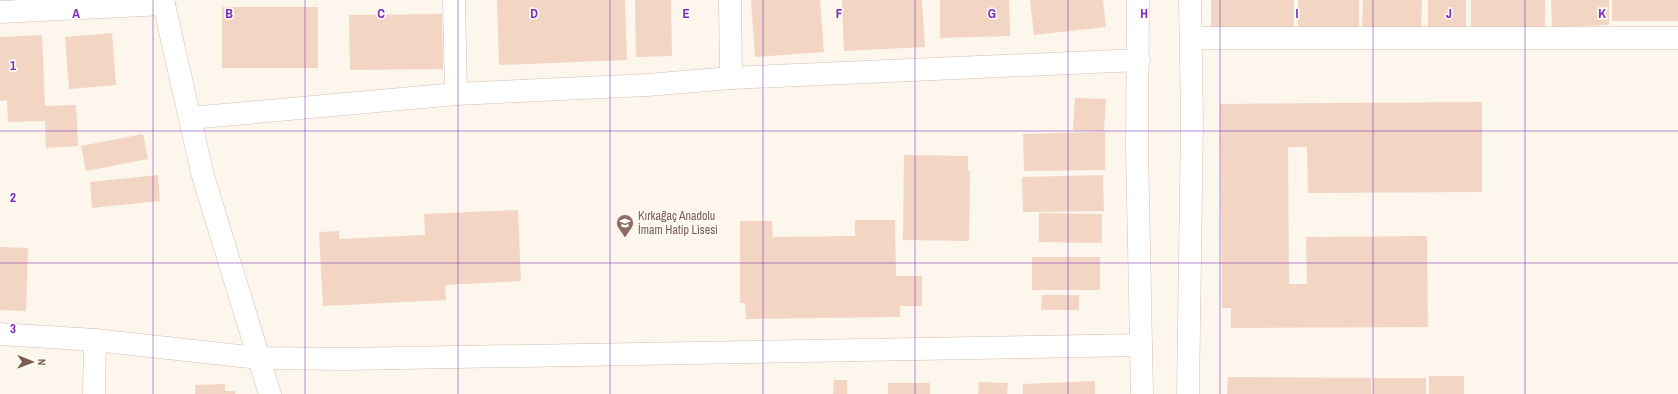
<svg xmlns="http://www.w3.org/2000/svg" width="1678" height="394" font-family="'Archivo Narrow',sans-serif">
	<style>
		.building { fill: #f3d5c3 }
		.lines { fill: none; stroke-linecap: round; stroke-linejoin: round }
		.street-casing { stroke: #d1beb0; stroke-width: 23 }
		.secondary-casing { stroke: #d6c0b0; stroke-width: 23 }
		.street { stroke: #fff; stroke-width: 22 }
		.secondary { stroke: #fff; stroke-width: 22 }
		.grid { fill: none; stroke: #7b2cbf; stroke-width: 1; stroke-opacity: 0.55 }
		.labels { text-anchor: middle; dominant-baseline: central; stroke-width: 3.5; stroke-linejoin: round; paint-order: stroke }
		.education-label { font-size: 12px; fill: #785e54; stroke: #fffaf3; text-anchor: start }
		.grid-label { font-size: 13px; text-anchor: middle; font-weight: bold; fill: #7b2cbf; stroke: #fffaf3; stroke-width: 3.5; stroke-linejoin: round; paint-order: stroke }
	</style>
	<rect width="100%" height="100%" fill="#fdf6ec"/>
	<!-- building -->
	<g class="building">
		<polygon points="497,0 625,0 627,60 499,65"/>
		<polygon points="635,0 671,0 672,56 636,57"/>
		<polygon points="751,0 820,0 824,52 755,57"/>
		<polygon points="842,0 922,0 925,47 844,51"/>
		<polygon points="940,0 1009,0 1010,36 940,38"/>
		<polygon points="1030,0 1103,0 1106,27 1034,35"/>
		<rect x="1211" y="0" width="83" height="32"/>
		<polygon points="1298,0 1359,0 1359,31 1298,32"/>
		<polygon points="1363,0 1422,0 1421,30 1362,29"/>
		<rect x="1428" y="0" width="38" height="28"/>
		<rect x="1471" y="0" width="74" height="28"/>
		<polygon points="1551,0 1580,0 1580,8 1580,0 1609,0 1609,25 1552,27"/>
		<rect x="1612" y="0" width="66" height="21"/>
		<rect x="222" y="7" width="96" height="61"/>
		<polygon points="442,14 443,69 350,70 349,15"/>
		<polygon points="112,33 116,85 69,89 65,37"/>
		<polygon points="42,35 45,106 76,105 78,146 46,148 45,121 8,122 7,100 0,101 0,37"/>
		<polygon points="1075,98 1106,99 1104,131 1073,130"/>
		<polygon points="1482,102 1482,192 1308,193 1307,147 1288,147 1289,284 1307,284 1306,237 1427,236 1428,327 1231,328 1231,308 1222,308 1220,104"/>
		<polygon points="1105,132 1105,170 1024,171 1023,134"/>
		<polygon points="143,134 148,159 86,171 81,146"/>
		<polygon points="904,155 968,156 968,171 970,171 969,241 903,240"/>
		<polygon points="158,175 160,201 92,208 90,182"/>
		<polygon points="1103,175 1104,211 1023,212 1022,177"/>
		<polygon points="518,210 521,281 445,285 446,300 323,306 319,232 339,231 339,239 425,235 424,214"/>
		<polygon points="1039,213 1102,214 1102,243 1039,242"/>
		<polygon points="855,220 895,220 896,276 922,276 922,306 900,306 900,317 746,319 745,303 740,303 740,221 772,221 773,237 855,236"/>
		<polygon points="0,247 28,248 26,311 0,310"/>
		<rect x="1032" y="257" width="68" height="33"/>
		<polygon points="1042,295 1079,295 1079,310 1041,310"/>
		<rect x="1429" y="376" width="35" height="18"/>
		<polygon points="1228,377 1371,378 1371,394 1227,394"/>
		<rect x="1373" y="378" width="53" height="16"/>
		<polygon points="834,380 847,380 847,394 833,394"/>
		<polygon points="1095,381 1095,394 1023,394 1023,384"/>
		<polygon points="979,382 1008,383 1007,394 978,394"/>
		<rect x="888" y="383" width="42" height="11"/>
		<polygon points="225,384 225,391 235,391 235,394 195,394 195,385"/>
	</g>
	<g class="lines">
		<defs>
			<g id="street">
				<polyline points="454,0 456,94"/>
				<polyline points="730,0 731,78"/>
				<polyline points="0,12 164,4"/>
				<polyline points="1191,38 1678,38"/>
				<polyline points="191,118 456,94 647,85 731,78 1139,60"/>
				<polyline points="0,334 95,340 258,358 346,359 1141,345"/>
				<polyline points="94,394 95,340"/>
			</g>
			<g id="secondary">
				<polyline points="163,0 203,176 270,394"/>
				<polyline points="1138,0 1137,148 1142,394"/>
				<polyline points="1188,394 1192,121 1190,0"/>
			</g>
		</defs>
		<!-- street casing -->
		<use href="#street" class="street-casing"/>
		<!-- secondary casing -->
		<use href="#secondary" class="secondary-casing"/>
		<!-- street -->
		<use href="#street" class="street"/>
		<!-- secondary -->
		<use href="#secondary" class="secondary"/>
	</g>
	<!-- grid -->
	<path class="grid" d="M153,0V394M305,0V394M458,0V394M610,0V394M763,0V394M915,0V394M1068,0V394M1220,0V394M1373,0V394M1525,0V394M0,131H1678M0,263H1678"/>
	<!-- icons -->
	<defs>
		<symbol id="school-pin" viewBox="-11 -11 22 30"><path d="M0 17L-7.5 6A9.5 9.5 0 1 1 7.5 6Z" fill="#8d6e63" stroke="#fffaf3"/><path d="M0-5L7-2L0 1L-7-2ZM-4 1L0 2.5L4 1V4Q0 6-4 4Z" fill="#fff"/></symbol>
	</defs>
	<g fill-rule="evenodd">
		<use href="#school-pin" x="615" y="213" width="20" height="27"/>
	</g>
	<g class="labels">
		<!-- education labels -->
		<g class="education-label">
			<text x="638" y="216">Kırkağaç Anadolu<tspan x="638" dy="14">İmam Hatip Lisesi</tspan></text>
		</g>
	</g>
	<g class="grid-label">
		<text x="76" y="18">A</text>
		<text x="229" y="18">B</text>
		<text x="381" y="18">C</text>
		<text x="534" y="18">D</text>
		<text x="686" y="18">E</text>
		<text x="839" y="18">F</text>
		<text x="992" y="18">G</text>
		<text x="1144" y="18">H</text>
		<text x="1297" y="18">I</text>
		<text x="1449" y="18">J</text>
		<text x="1602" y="18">K</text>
		<text x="13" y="70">1</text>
		<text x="13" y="202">2</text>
		<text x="13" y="333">3</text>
	</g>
	<!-- north arrow -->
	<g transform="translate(32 362) rotate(91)" stroke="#fffaf3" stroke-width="3" paint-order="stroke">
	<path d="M0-3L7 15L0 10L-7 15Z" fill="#7a5c4d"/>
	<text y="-6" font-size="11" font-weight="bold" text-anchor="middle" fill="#7a5c4d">N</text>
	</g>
</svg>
